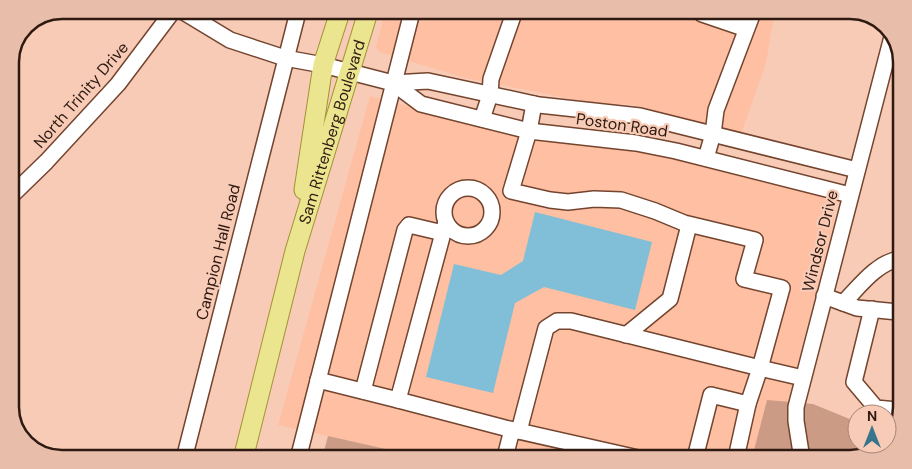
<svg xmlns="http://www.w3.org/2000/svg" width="912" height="469" font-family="'DM Sans',sans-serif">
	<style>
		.built { fill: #febfa2 }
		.green { fill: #cc9b85 }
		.building { fill: #81bfd8 }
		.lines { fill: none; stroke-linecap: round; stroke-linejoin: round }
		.minor-casing { stroke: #73442e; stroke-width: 18 }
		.major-casing { stroke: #a09233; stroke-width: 21 }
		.minor { stroke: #fff; stroke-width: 15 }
		.major { stroke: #ebe58f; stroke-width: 19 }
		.labels { text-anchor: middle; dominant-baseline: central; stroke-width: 4.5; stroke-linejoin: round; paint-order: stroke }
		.street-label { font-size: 16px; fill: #2e1a11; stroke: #f8cbb7 }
		.rim { fill: none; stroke: #2e1a11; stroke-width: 2.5 }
	</style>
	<rect width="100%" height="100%" fill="#f8cbb7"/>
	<!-- built -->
	<g class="built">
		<polygon points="385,12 774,15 766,63 741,134 634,105 587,102 465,78 380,52 376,47"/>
		<polygon points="370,96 499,130 635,148 825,195 834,207 834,221 788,402 767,401 752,458 417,456 278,425"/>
	</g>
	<!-- green -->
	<g class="green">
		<polygon points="767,400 813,404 857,422 857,444 884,444 876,452 850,459 752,458"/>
		<polygon points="328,436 417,456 323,455"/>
	</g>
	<!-- building -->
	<polygon class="building" points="535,212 652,242 635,310 544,287 515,303 493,393 426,377 454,264 501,275 523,261"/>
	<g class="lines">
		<defs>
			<g id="minor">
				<polyline points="182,11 230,40 285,58 323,65 393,83 428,81 539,105 640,116 857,170"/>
				<polyline points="702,14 746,29"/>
				<polyline points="393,83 421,104 529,131 636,143 676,151 850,195"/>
				<polyline points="534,104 529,131 511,191 550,200 568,202 594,199 621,200 655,211 684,223 755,240 744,279 782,288 760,368 803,378"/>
				<polyline points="482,119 490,95 491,79 514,13"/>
				<polyline points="706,158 713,134 716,110 752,15"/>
				<circle cx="468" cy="212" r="24"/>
				<polyline points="10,197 46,162 118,84 173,11"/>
				<polyline points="446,222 398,400 505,428 638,458"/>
				<polyline points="824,296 857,308 898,312"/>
				<path d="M843,303C859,287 876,263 899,259"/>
				<polyline points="872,309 854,382 876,408 897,410"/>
				<polyline points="626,335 670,299 689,225"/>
				<polyline points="318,380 398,400"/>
				<polyline points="363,391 405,230 409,225 443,233"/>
				<polyline points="519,431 546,328 557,321 571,321 760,368 748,404 711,395 695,458"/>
				<polyline points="185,455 298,12"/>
				<polyline points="299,455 412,12"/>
				<polyline points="505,457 512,430"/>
				<polyline points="736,458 748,404"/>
				<polyline points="802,459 796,421 796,407 893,33"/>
			</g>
			<g id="major">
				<polyline points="304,190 323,65 340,12"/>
				<path id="s1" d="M244,455L295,251L368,12"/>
			</g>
		</defs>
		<!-- minor casing -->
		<use href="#minor" class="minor-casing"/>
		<!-- major casing -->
		<use href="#major" class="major-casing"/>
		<!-- minor -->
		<use href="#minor" class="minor"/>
		<!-- major -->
		<use href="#major" class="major"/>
	</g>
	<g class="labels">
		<!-- street labels -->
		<g class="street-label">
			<text transform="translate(81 95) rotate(-49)">North Trinity Drive</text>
			<text transform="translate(622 125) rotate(8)">Poston Road</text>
			<text stroke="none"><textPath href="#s1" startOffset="335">Sam Rittenberg Boulevard</textPath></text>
			<text transform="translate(820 241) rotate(-76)">Windsor Drive</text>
			<text transform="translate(218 252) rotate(-76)">Campion Hall Road</text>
		</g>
	</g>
	<!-- crop -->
	<path d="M0 0H912V469H0ZM62 19H850A43 43 0 0 1 893 62V407A43 43 0 0 1 850 450H62A43 43 0 0 1 19 407V62A43 43 0 0 1 62 19Z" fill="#e8bdaa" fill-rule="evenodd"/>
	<path class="rim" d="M62 19H850A43 43 0 0 1 893 62V407A43 43 0 0 1 850 450H62A43 43 0 0 1 19 407V62A43 43 0 0 1 62 19Z"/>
	<!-- north arrow -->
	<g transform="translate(872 429)"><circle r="24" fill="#f8cbb7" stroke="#a78475"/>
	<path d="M0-4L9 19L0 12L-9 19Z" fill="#38758c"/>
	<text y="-8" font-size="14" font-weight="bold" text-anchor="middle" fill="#2e1a11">N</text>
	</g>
</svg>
